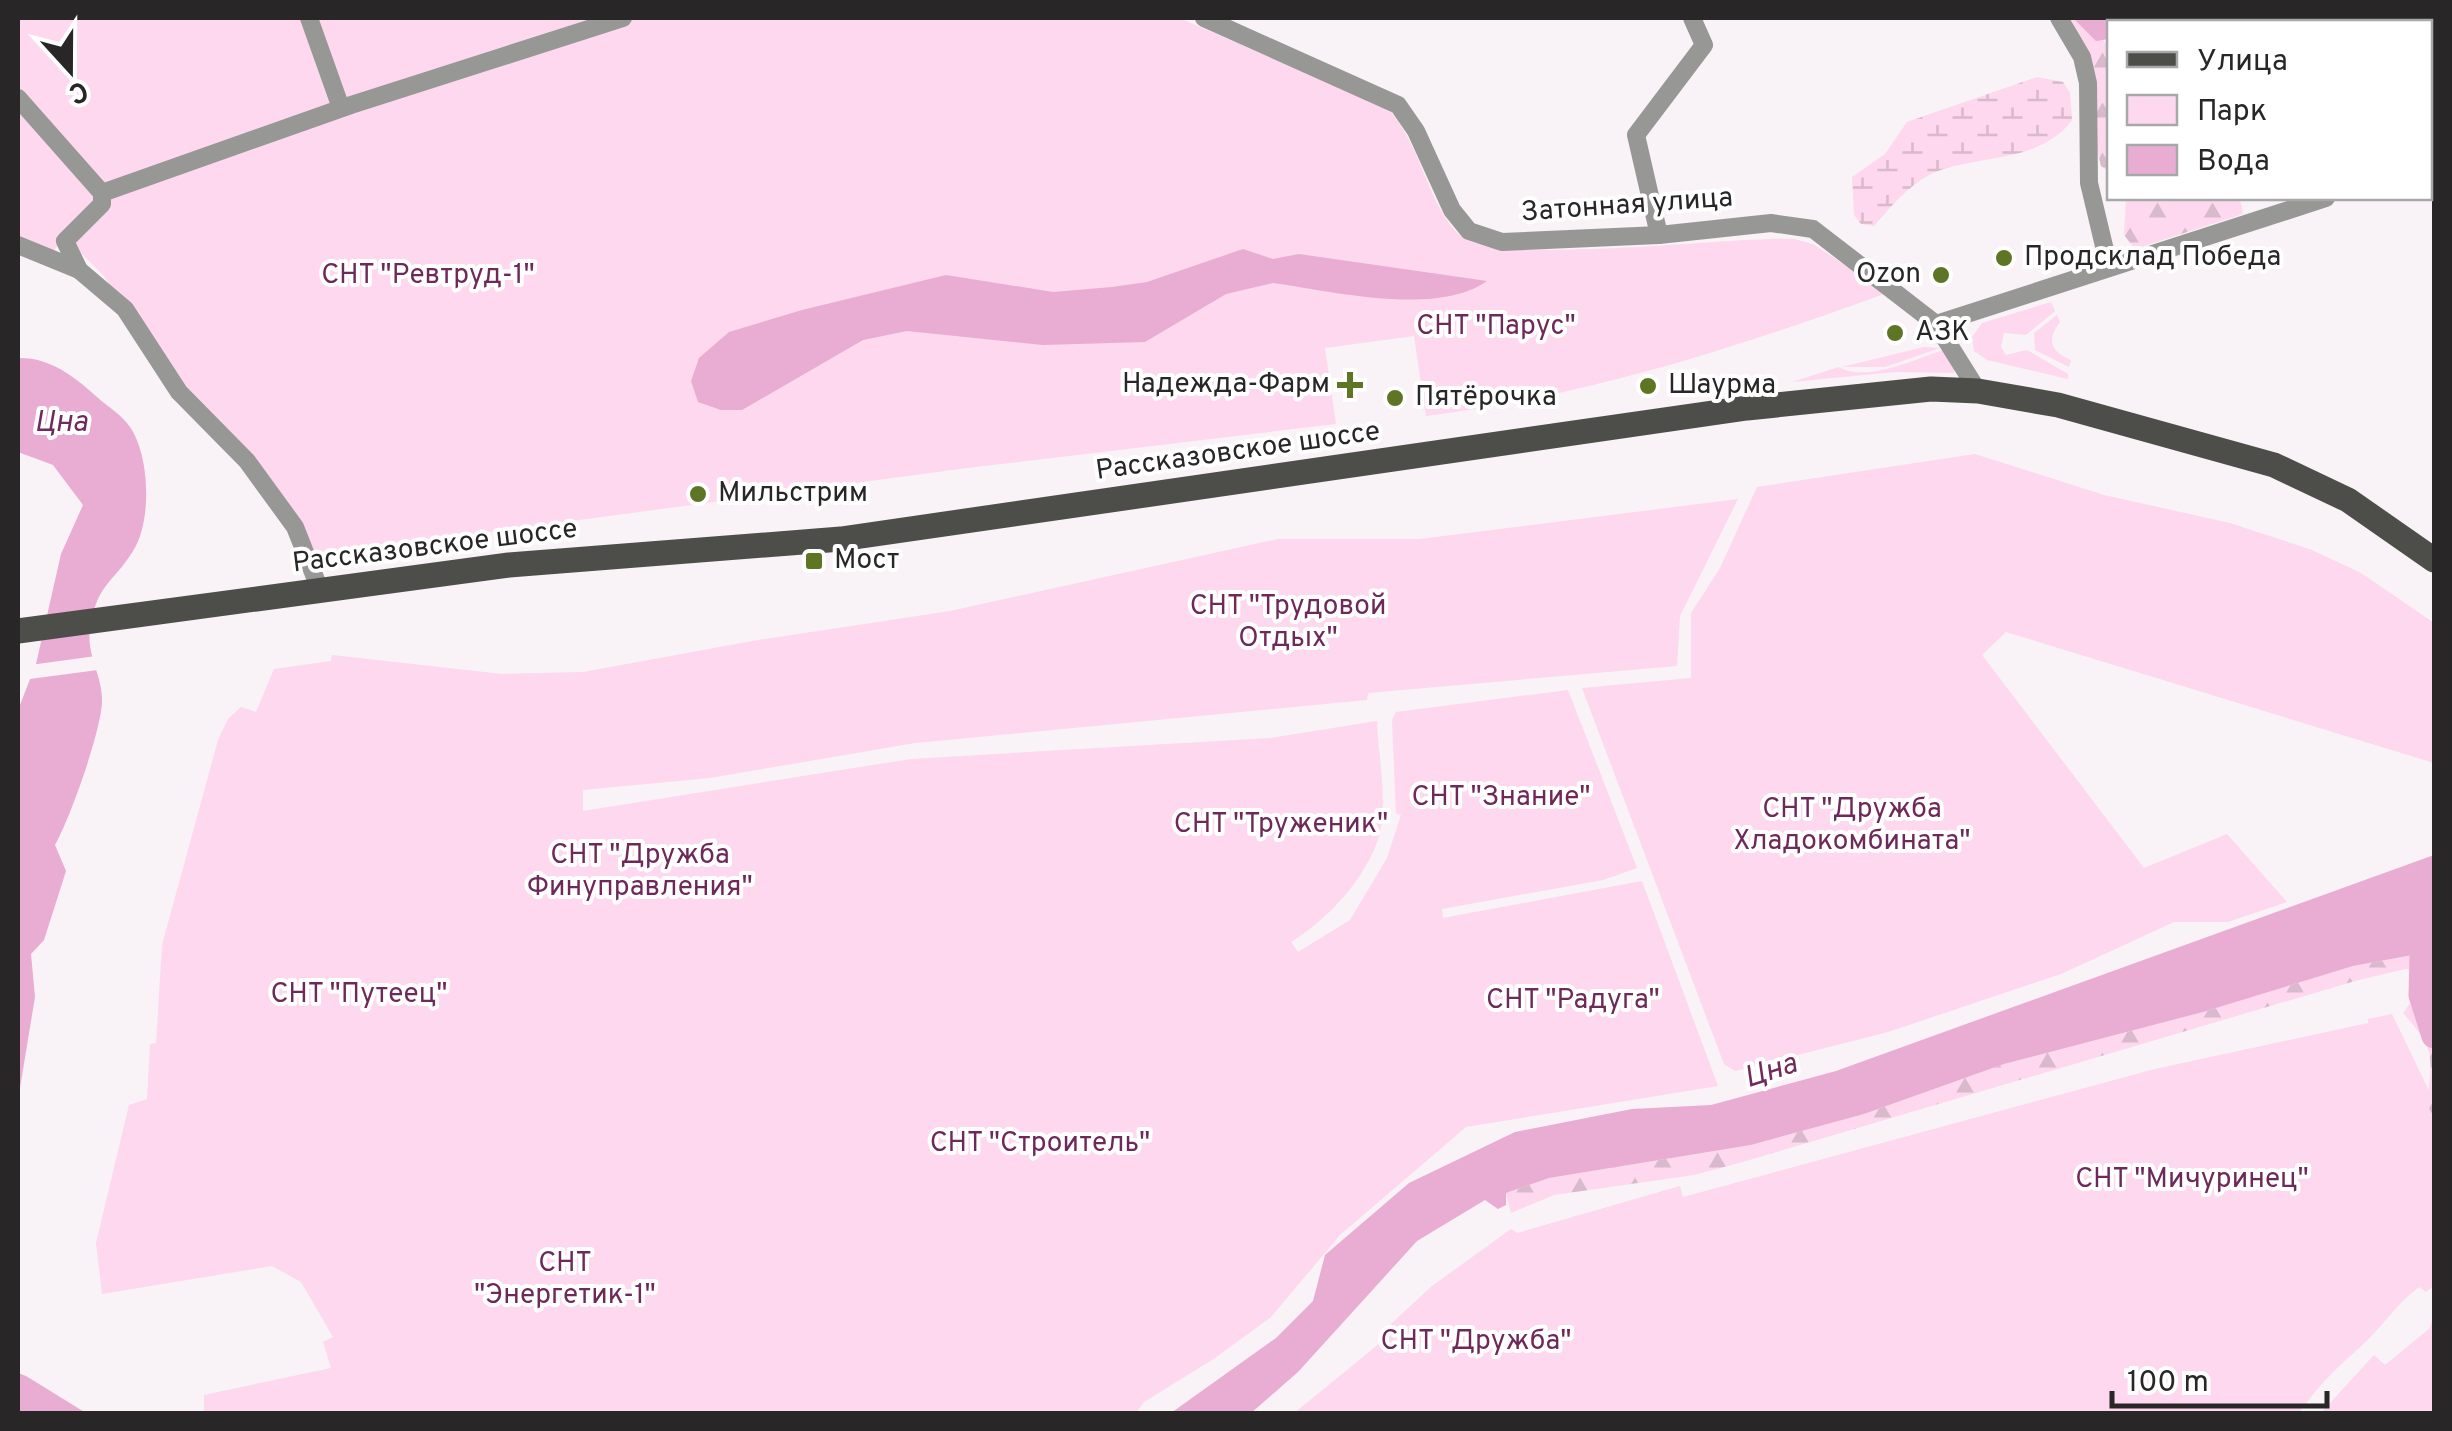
<svg xmlns="http://www.w3.org/2000/svg" width="2452" height="1431" font-family="Overpass,sans-serif">
	<style>
		.green { fill: #fdd8ee }
		.forest { fill: url(#forest-firs) }
		.wetland { fill: url(#wetland-marsh) }
		.water { fill: #e9acd2 }
		.pier { fill: #f9f2f6 }
		.lines { fill: none; stroke-linecap: round; stroke-linejoin: round }
		.river { stroke: #e9acd2; stroke-width: 25 }
		.minor { stroke: #979896; stroke-width: 18 }
		.primary { stroke: #4d4e4a; stroke-width: 25 }
		.poi-dot { fill: #5e7526; stroke: #fff; stroke-width: 4 }
		.labels { text-anchor: middle; dominant-baseline: central; stroke-width: 8; stroke-linejoin: round; paint-order: stroke }
		.street-label { font-size: 28px; fill: #282627; stroke: #fff }
		.poi-label { font-size: 28px; fill: #282627; stroke: #fff; text-anchor: start }
		.park-label { font-size: 28px; fill: #6f2959; stroke: #fff }
		.water-label { font-size: 30px; font-style: italic; fill: #712b5b; stroke: #fff }
	</style>
	<defs>
		<pattern id="forest-firs" width="22" height="20" patternUnits="userSpaceOnUse" patternTransform="scale(2.5)"><rect width="22" height="20" fill="#fdd8ee"/><path d="M5 1l3.5 6h-7zM16 11l3.5 6h-7z" fill="#d9b9cc"/></pattern>
		<pattern id="wetland-marsh" width="20" height="14" patternUnits="userSpaceOnUse" patternTransform="scale(2.5)"><rect width="20" height="14" fill="#fdd8ee"/><path d="M1 5h8M5 5V1M11 12h8M15 12V8" fill="none" stroke="#d9b9cc"/></pattern>
	</defs>
	<rect width="100%" height="100%" fill="#f9f2f6"/>
	<!-- green -->
	<g class="green">
		<path d="M18,18H1179L1385,106C1422,142 1428,209 1461,236C1498,267 1732,236 1794,239L1813,244L1887,293C1736,348 1586,396 1426,416L1414,336L1325,348L1336,424L967,468L318,555L232,446L179,392L104,276L66,238L45,259L18,247Z"/>
		<polygon points="2323,18 2419,18 2405,22 2325,22"/>
		<polygon points="2051,302 2055,311 2026,335 2004,333 2001,347 2006,355 2027,350 2068,374 2068,379 1987,360 1974,351 1972,337 1982,323"/>
		<path d="M2057,315L2060,322C2046,340 2051,352 2071,360L2069,367L2035,350L2034,333Z"/>
		<polygon points="1924,347 1940,348 1885,367 1842,367"/>
		<path d="M1943,350L1954,364V373L1895,372L1792,382L1839,367C1866,383 1916,359 1943,350Z"/>
		<polygon points="1975,454 2104,495 2230,523 2312,550 2361,573 2434,623 2434,763 2006,632 1982,655 2144,868 2227,834 2287,902 2228,922 2174,922 2061,974 1888,1032 1735,1071 1724,1064 1582,688 1691,678 1691,613 1720,568 1757,487"/>
		<path d="M1738,499L1680,616L1677,666L1368,693L1367,700L915,743L710,778L583,790V811L911,759L1270,738L1377,721C1378,758 1390,810 1376,845C1360,885 1326,920 1291,942L1298,952L1350,920L1387,858L1401,815L1396,813L1392,720L1396,712L1568,690L1637,868L1603,880L1442,909L1443,918L1642,881L1718,1086L1466,1127L1340,1235L1271,1317L1215,1358L1144,1402L1136,1413H193L204,1411V1395L331,1368L323,1342L333,1337L301,1282L272,1266L102,1294L96,1243L129,1105L147,1099L150,1044L156,1043L162,945L218,740L228,719L241,707L256,712L274,669L331,661L332,655L502,674L583,672L758,640L950,611L1278,539H1420Z"/>
		<path d="M2392,1014L2434,1101V1286L2426,1292L2419,1287C2395,1305 2380,1330 2358,1349C2331,1373 2320,1384 2299,1413L1293,1414L1385,1339L1380,1334L1432,1286L1511,1229L1517,1233L1680,1186L1683,1197L2155,1069L2368,1023V1019Z"/>
		<polygon points="2434,1312 2434,1413 2321,1413 2374,1355 2385,1365 2430,1328"/>
	</g>
	<!-- forest -->
	<g class="forest">
		<polygon points="2063,18 2084,18 2109,47 2109,172 2101,166"/>
		<polygon points="2154,18 2278,18 2281,22 2150,22"/>
		<polygon points="2126,198 2240,198 2243,214 2135,249 2124,235"/>
		<polygon points="2434,951 2434,968 2405,969 2355,981 1739,1163 1694,1175 1554,1195 1511,1213 1506,1193 1549,1178 1751,1145 1864,1114 2004,1064 2203,1012 2353,966"/>
		<path d="M2431,987L2434,989V1117L2427,1105C2432,1057 2437,1051 2403,1013L2419,991Z"/>
	</g>
	<!-- wetland -->
	<path class="wetland" d="M2037,77L2063,82L2070,93L2072,120C2039,165 1976,153 1931,174C1908,186 1891,206 1874,226L1861,224L1854,215L1852,177L1885,154L1907,122Z"/>
	<!-- water -->
	<g class="water">
		<polygon points="2073,18 2141,18 2136,22 2110,22 2109,39 2096,41"/>
		<path d="M1243,249L1273,259L1299,254L1487,281C1436,317 1332,291 1273,283L1226,294L1145,342L1043,345L907,331L863,340L742,410H721L698,402L691,381L699,358L729,332L802,310L946,275L1053,292L1112,287L1147,282Z"/>
		<path d="M18,358C49,357 74,376 97,397C107,406 123,416 130,427C150,456 152,522 133,551C111,586 98,582 90,628C86,656 103,676 102,702C101,731 70,819 55,845L66,871L44,940L31,954L35,997L18,1100V710L36,664L61,554L83,505L53,465L18,452Z"/>
		<polygon points="2434,855 2434,951 2353,966 2203,1012 2004,1064 1864,1114 1751,1145 1549,1178 1506,1193 1506,1205 1498,1209 1485,1200 1417,1241 1298,1372 1251,1413 1171,1413 1276,1338 1313,1301 1325,1255 1409,1183 1515,1132 1632,1109 1711,1105 1836,1071"/>
		<polygon points="18,1373 26,1376 86,1413 18,1413"/>
	</g>
	<!-- pier -->
	<polygon class="pier" points="96,656 98,670 22,680 30,665"/>
	<g class="lines">
		<!-- river -->
		<polyline class="river" points="2423,919 2421,995 2434,1036"/>
		<!-- minor -->
		<g class="minor">
			<polyline points="309,18 341,108"/>
			<polyline points="1204,18 1398,105 1416,131 1452,210 1469,231 1502,242 1659,235 1771,223 1813,229 1936,324 1978,391"/>
			<polyline points="2059,18 2082,57 2088,83 2089,183 2109,267"/>
			<polyline points="18,98 102,193 102,204 65,241 79,270"/>
			<polyline points="2430,166 2434,164"/>
			<polyline points="102,193 351,105 623,18"/>
			<polyline points="1659,235 1636,135 1704,45 1692,18"/>
			<polyline points="18,245 79,270 125,309 179,392 247,461 295,527 320,590"/>
			<polyline points="1936,324 2326,198"/>
		</g>
		<!-- primary -->
		<polyline class="primary" points="18,631 509,565 841,539 1747,408 1931,389 1978,391 2058,405 2274,465 2348,500 2434,560"/>
	</g>
	<!-- markers -->
	<g class="poi-dot">
		<circle cx="2004" cy="258" r="10"/>
		<circle cx="1941" cy="275" r="10"/>
		<circle cx="1895" cy="333" r="10"/>
		<path d="M1345 370h10v10h10v10h-10v10h-10v-10h-10v-10h10z"/>
		<circle cx="1648" cy="386" r="10"/>
		<circle cx="1395" cy="398" r="10"/>
		<circle cx="698" cy="494" r="10"/>
		<rect x="804" y="551" width="20" height="20" rx="5"/>
	</g>
	<g class="labels">
		<!-- street labels -->
		<g class="street-label">
			<text transform="translate(1627 206) rotate(-4)">Затонная улица</text>
			<text transform="translate(1238 452) rotate(-8)">Рассказовское шоссе</text>
			<text transform="translate(435 547) rotate(-7)">Рассказовское шоссе</text>
		</g>
		<!-- poi labels -->
		<g class="poi-label">
			<text x="2024" y="258">Продсклад Победа</text>
			<text x="1921" y="275" text-anchor="end">Ozon</text>
			<text x="1915" y="333">АЗК</text>
			<text x="1330" y="385" text-anchor="end">Надежда-Фарм</text>
			<text x="1668" y="386">Шаурма</text>
			<text x="1415" y="398">Пятёрочка</text>
			<text x="718" y="494">Мильстрим</text>
			<text x="834" y="561">Мост</text>
		</g>
		<!-- park labels -->
		<g class="park-label">
			<text x="428" y="276">СНТ "Ревтруд-1"</text>
			<text x="1496" y="327">СНТ "Парус"</text>
			<text x="1288" y="607">СНТ "Трудовой<tspan x="1288" dy="32">Отдых"</tspan></text>
			<text x="1501" y="798">СНТ "Знание"</text>
			<text x="1852" y="810">СНТ "Дружба<tspan x="1852" dy="32">Хладокомбината"</tspan></text>
			<text x="1281" y="825">СНТ "Труженик"</text>
			<text x="640" y="856">СНТ "Дружба<tspan x="640" dy="32">Финуправления"</tspan></text>
			<text x="359" y="995">СНТ "Путеец"</text>
			<text x="1573" y="1001">СНТ "Радуга"</text>
			<text x="1040" y="1144">СНТ "Строитель"</text>
			<text x="2192" y="1180">СНТ "Мичуринец"</text>
			<text x="565" y="1264">СНТ<tspan x="565" dy="32">"Энергетик-1"</tspan></text>
			<text x="1476" y="1342">СНТ "Дружба"</text>
		</g>
		<!-- water labels -->
		<g class="water-label">
			<text x="61" y="423">Цна</text>
			<text transform="translate(1771 1072) rotate(-18)">Цна</text>
		</g>
	</g>
	<!-- border -->
	<rect width="2452" height="1431" fill="none" stroke="#282627" stroke-width="40"/>
	<!-- legend -->
	<rect x="2107" y="20" width="325" height="180" fill="#ffffff" stroke="#a9a8a9" stroke-width="2.5"/>
	<rect x="2127" y="52" width="50" height="15" fill="#4d4e4a" stroke="#a9a8a9" stroke-width="2.5"/>
	<text x="2197" y="70" font-size="30" fill="#282627">Улица</text>
	<rect x="2127" y="95" width="50" height="30" fill="#fdd8ee" stroke="#a9a8a9" stroke-width="2.5"/>
	<text x="2197" y="120" font-size="30" fill="#282627">Парк</text>
	<rect x="2127" y="145" width="50" height="30" fill="#e9acd2" stroke="#a9a8a9" stroke-width="2.5"/>
	<text x="2197" y="170" font-size="30" fill="#282627">Вода</text>
	<!-- north arrow -->
	<g transform="translate(70 70) rotate(159)" stroke="#ffffff" stroke-width="8" paint-order="stroke">
	<path d="M0-8L18 38L0 25L-18 38Z" fill="#282627"/>
	<text y="-15" font-size="28" font-weight="bold" text-anchor="middle" fill="#282627">С</text>
	</g>
	<!-- scale -->
	<path d="M2112 1391v15h215v-15" fill="none" stroke="#282627" stroke-width="5"/>
	<text x="2127" y="1391" font-size="30" fill="#282627" stroke="#ffffff" stroke-width="8" paint-order="stroke">100 m</text>
</svg>
